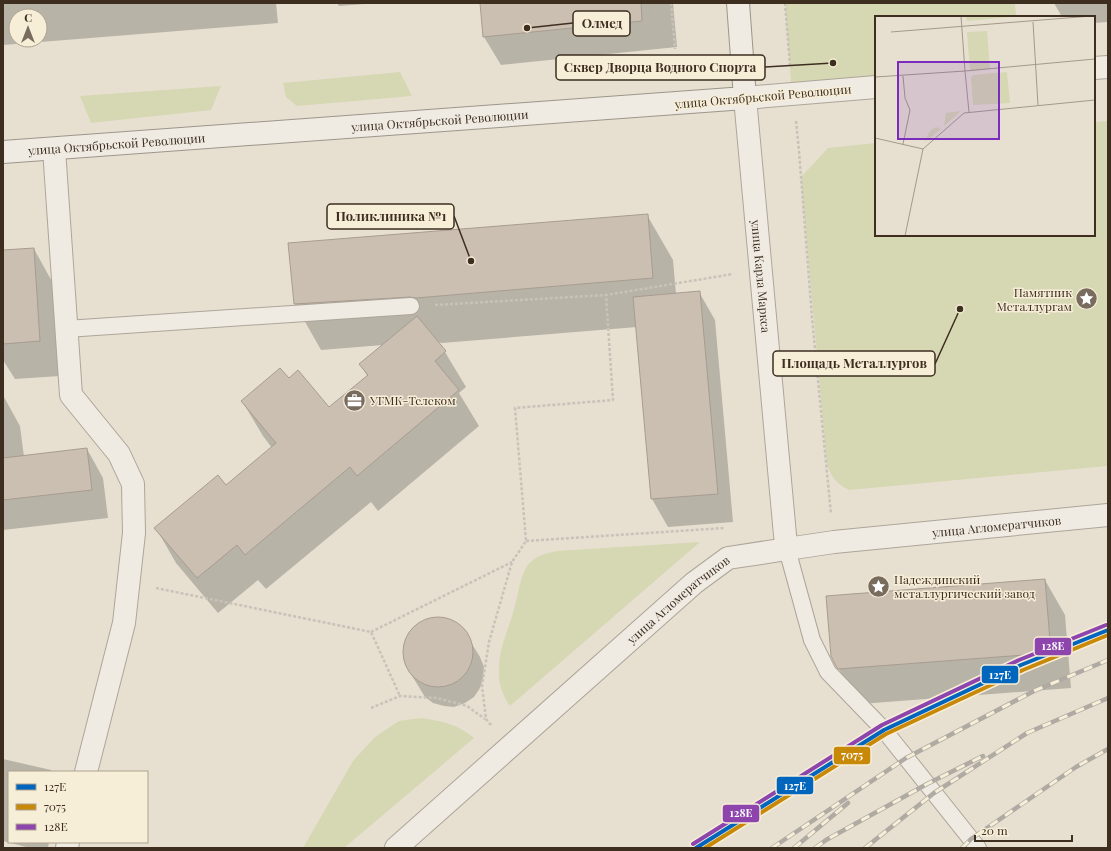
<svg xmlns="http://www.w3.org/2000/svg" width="1111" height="851" font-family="'Playfair Display',serif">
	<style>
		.green { fill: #d6d7b3 }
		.shadow { fill: #0003; fill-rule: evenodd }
		.building { fill: #cbbfb2; stroke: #a89c90 }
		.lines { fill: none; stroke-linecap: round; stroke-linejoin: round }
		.service-casing { stroke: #ada599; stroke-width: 18 }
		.minor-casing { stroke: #ada599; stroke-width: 24 }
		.tertiary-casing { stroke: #ada599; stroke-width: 24 }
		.secondary-casing { stroke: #9c958a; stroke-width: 24 }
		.path { stroke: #c8c2b9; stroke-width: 2.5; stroke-dasharray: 3 2; stroke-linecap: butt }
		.service { stroke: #efebe3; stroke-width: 16 }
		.minor { stroke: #efebe3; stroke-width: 22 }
		.tertiary { stroke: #efebe3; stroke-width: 22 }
		.secondary { stroke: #efebe3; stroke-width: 22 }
		.rail-casing { stroke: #afaaa2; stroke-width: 4.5 }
		.rail { stroke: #f7eed8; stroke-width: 3; stroke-dasharray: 9; stroke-linecap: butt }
		.rail-1-casing { stroke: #f7eed8; stroke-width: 7 }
		.rail-2-casing { stroke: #f7eed8; stroke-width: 7 }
		.rail-3-casing { stroke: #f7eed8; stroke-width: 7 }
		.rail-1 { stroke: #0065bd; stroke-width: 4 }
		.rail-2 { stroke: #c88808; stroke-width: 4 }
		.rail-3 { stroke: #8e44ad; stroke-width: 4 }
		.labels { text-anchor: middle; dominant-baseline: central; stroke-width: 3; stroke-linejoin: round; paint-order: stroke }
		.street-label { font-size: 12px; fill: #3d2e20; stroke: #f7eed8 }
		.poi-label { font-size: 12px; fill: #3d2e20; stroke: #f7eed8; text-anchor: start }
		.inset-road { fill: none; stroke: #a3998a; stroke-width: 1 }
		.view { fill: #7b2cbf; fill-opacity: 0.15; stroke: #7b2cbf; stroke-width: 2 }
		.inset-edge { fill: none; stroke: #3d2e20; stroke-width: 2 }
		.leader { fill: none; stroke: #3d2e20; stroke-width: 1.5 }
		.callout-dot { fill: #3d2e20; stroke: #f7eed8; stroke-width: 1.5 }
		.callout { fill: #f7eed8; stroke: #3d2e20; stroke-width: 1.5 }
		.callout-label { font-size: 13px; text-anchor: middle; font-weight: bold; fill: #3d2e20 }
		.line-badge { stroke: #f7eed8; stroke-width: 1.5 }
		.badge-label { font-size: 11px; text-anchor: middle; font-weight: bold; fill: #fff }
	</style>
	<rect width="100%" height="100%" fill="#e7e0d1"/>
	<!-- green -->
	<g class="green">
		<polygon points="785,3 1015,3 1016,17 876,17 876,87 792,94"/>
		<polygon points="400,72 412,96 297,106 286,97 283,83"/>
		<polygon points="221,86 211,110 91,123 80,96"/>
		<path d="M1108,121V466L849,490C835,482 833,479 827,465L801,177L828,148L876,143V235H1094V122Z"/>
		<path d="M700,542L510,706C502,695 498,682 499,669C499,648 509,628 514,609C518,596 519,582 525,570C526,567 529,563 532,561C540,554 548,553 557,551Z"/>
		<path d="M421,718C442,721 457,724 474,738L344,848H303L353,761L375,737L399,721Z"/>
	</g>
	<!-- shadow -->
	<g class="shadow">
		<path d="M3,3H276L278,23L3,45ZM16,16H40V40H16Z"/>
		<polygon points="337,3 365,3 365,4 339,6"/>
		<polygon points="481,3 673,3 677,47 501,65 484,37"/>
		<polygon points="1054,3 1108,3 1108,22 1094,23 1094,17 1062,17"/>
		<polygon points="647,215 673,260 676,294 699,292 715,320 733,522 668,527 652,499 637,327 442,343 437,342 445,352 466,387 459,393 479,426 378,511 371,502 266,589 258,580 218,613 176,563 156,528 226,487 272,448 263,436 242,401 289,379 329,409 368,377 360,364 383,345 321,350 295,304 290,244"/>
		<polygon points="34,249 54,285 60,376 15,379 3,360 3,251"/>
		<polygon points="4,397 20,426 24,457 87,449 103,478 108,518 3,530 3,398"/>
		<polygon points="1045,580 1065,615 1071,688 860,704 837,666"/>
		<polygon points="441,618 453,621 462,628 480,657 484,667 483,678 480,688 474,697 465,703 454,707 444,706 433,703 425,697 406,666 403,655 404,643 410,632 418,624 429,619"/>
		<polygon points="3,759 51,770 52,772 9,772 9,842 49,842 48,848 30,848 3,841"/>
	</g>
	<!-- building -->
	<g class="building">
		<polygon points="480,3 641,3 642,21 483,37"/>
		<polygon points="648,214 653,278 416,298 410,297 294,304 288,243"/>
		<polygon points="34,248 40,341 3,344 3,250"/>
		<polygon points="700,291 718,494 651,499 633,297"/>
		<polygon points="417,316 446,351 435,361 459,390 357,476 350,467 245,555 237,545 197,578 154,528 218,475 226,485 276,443 241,401 280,368 289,378 298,370 329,407 368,375 359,364"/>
		<polygon points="87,448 92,490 3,500 3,458"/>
		<polygon points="1045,579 1051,653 838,669 836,666 831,656 826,596"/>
		<circle cx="438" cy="652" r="35"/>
	</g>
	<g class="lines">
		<defs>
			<g id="service">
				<polyline points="66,329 411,306"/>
				<polyline points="787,549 812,640 828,672 884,730 978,848"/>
			</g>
			<g id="minor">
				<polyline points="1094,68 1108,67"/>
				<polyline points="745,98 876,87"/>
				<polyline points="54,149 71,395 119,454 133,484 134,533 124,623 86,772"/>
				<polyline points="67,848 68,842"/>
				<path id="s1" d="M396,848L694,583L728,558L787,549"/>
			</g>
			<g id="tertiary">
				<path id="s2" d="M745,98L785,535L787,549L834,542L1108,515"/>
			</g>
			<g id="secondary">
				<path id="s3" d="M3,152L745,98L738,3"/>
			</g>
		</defs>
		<!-- service casing -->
		<use href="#service" class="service-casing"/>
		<!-- minor casing -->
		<use href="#minor" class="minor-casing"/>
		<!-- tertiary casing -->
		<use href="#tertiary" class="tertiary-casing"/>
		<!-- secondary casing -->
		<use href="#secondary" class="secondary-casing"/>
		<!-- path -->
		<g class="path">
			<polyline points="671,3 675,49"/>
			<polyline points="785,3 790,66"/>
			<polyline points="796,121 799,151 812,318 831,514"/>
			<polyline points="435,305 606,295"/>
			<polyline points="526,541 724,528"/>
			<polyline points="156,588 371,632 400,696"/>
			<polyline points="371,632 512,562"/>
			<polyline points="371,708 400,696 437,698 467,706 485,719"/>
			<polyline points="491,725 486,719 482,686 489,642 512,562 526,541 515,408 613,400 606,295 733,274"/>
		</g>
		<!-- service -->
		<use href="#service" class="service"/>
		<!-- minor -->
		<use href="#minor" class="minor"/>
		<!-- tertiary -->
		<use href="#tertiary" class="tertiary"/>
		<!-- secondary -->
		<use href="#secondary" class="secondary"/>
		<defs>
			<g id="rail">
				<polyline points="772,848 906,758 1034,691 1108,660"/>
				<polyline points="794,848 848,803"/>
				<polyline points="815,848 826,840 927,784 983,756"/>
				<polyline points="865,848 934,793 1027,733 1108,698"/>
				<polyline points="962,848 971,839 1076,767 1108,749"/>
			</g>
		</defs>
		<!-- rail casing -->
		<use href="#rail" class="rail-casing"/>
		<!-- rail -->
		<use href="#rail" class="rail"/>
		<defs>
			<polyline id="rail-1" points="696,848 884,730 1021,665 1108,630"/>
			<polyline id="rail-2" points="705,848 886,734 1023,670 1108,635"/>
			<polyline id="rail-3" points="693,844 882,725 1019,660 1106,625"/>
		</defs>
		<!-- rail-1 casing -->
		<use href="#rail-1" class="rail-1-casing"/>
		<!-- rail-2 casing -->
		<use href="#rail-2" class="rail-2-casing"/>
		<!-- rail-3 casing -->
		<use href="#rail-3" class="rail-3-casing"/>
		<!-- rail-1 -->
		<use href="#rail-1" class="rail-1"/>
		<!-- rail-2 -->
		<use href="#rail-2" class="rail-2"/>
		<!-- rail-3 -->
		<use href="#rail-3" class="rail-3"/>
	</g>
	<!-- icons -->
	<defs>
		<symbol id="sight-disc" viewBox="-11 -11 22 22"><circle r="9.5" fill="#786c5e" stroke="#f7eed8"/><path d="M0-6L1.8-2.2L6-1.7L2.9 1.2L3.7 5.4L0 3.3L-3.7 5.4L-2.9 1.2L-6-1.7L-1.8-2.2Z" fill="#fff"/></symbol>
		<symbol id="office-disc" viewBox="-11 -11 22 22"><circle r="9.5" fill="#786c5e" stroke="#f7eed8"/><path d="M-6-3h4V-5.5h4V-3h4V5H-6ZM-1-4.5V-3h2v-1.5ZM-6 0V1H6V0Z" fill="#fff"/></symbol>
	</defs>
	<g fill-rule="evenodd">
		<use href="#sight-disc" x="1074" y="286" width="25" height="25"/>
		<use href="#office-disc" x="342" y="388" width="25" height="25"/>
		<use href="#sight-disc" x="866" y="574" width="25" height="25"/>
	</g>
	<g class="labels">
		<!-- street labels -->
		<g class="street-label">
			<text transform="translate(763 96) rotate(-5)">улица Октябрьской Революции</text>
			<text stroke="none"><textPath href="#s3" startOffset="438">улица Октябрьской Революции</textPath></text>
			<text stroke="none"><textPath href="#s3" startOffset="114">улица Октябрьской Революции</textPath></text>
			<text stroke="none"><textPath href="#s2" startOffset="179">улица Карла Маркса</textPath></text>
			<text stroke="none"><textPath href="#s2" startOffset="664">улица Агломератчиков</textPath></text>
			<text stroke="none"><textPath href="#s1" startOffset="376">улица Агломератчиков</textPath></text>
		</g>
		<!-- poi labels -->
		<g class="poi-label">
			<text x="1072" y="292" text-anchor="end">Памятник<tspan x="1072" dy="14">Металлургам</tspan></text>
			<text x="370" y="400">УГМК-Телеком</text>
			<text x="894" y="579">Надеждинский<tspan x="894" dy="14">металлургический завод</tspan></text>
		</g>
	</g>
	<!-- overview -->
	<g transform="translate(875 16)">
		<rect width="220" height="220" fill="#e7e0d1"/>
		<path d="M91,0H145L92,5ZM112,15L115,53L95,55L92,16ZM132,56L135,87L98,89L96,62L98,59ZM86,95L69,110L71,97ZM61,111L66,113L49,127L55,115Z" fill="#d6d7b3"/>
		<path class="inset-road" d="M158,6L163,89M16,16L217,0M0,61L90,55L86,0M94,96L90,55L220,43M0,122L48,133L89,97L220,84M28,128L35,94L30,82L28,60M30,220L48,133"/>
		<path class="view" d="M23,46H124V123H23Z"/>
		<rect width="220" height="220" class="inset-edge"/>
	</g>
	<!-- callouts -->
	<path class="leader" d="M527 28L573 23M833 63L765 67M471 261L454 216M960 309L935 364"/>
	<g class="callout-dot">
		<circle cx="527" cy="28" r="4"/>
		<circle cx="833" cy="63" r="4"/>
		<circle cx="471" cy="261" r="4"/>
		<circle cx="960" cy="309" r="4"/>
	</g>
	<g class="callout">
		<rect x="573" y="11" width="57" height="25" rx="4"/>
		<rect x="556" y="55" width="209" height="25" rx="4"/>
		<rect x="327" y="204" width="127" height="25" rx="4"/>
		<rect x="773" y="351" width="162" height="25" rx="4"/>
	</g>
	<g class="callout-label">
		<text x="602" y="28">Олмед</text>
		<text x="660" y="72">Сквер Дворца Водного Спорта</text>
		<text x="391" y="221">Поликлиника №1</text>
		<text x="854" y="368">Площадь Металлургов</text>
	</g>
	<g class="line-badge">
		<rect x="1034" y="637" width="38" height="19" rx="4" fill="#8e44ad"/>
		<rect x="981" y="665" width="38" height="19" rx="4" fill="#0065bd"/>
		<rect x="833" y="746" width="38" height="19" rx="4" fill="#c88808"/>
		<rect x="776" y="776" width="38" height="19" rx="4" fill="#0065bd"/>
		<rect x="722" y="804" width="38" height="19" rx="4" fill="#8e44ad"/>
	</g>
	<g class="badge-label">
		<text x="1053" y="650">128Е</text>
		<text x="1000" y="679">127Е</text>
		<text x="852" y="759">7075</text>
		<text x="795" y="790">127Е</text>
		<text x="741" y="817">128Е</text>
	</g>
	<!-- border -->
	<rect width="1111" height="851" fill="none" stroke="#3d2e20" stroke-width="8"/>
	<!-- legend -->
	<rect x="8" y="771" width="140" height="72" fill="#f7eed8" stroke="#ada18e"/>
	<rect x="16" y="784" width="20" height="6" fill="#0065bd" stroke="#ada18e"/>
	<text x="44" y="791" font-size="12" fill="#3d2e20">127Е</text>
	<rect x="16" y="804" width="20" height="6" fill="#c88808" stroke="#ada18e"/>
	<text x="44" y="811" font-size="12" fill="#3d2e20">7075</text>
	<rect x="16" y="824" width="20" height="6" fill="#8e44ad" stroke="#ada18e"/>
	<text x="44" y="831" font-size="12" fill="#3d2e20">128Е</text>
	<!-- north arrow -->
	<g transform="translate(28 28)"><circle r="19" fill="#f7eed8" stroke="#ada18e"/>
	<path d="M0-3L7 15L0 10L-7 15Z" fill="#786c5e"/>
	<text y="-6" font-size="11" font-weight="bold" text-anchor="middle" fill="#3d2e20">С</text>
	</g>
	<!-- scale -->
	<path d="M975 835v6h97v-6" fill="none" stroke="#3d2e20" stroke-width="2"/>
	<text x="981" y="835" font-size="12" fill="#3d2e20" stroke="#f7eed8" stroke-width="3" paint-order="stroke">20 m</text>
</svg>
